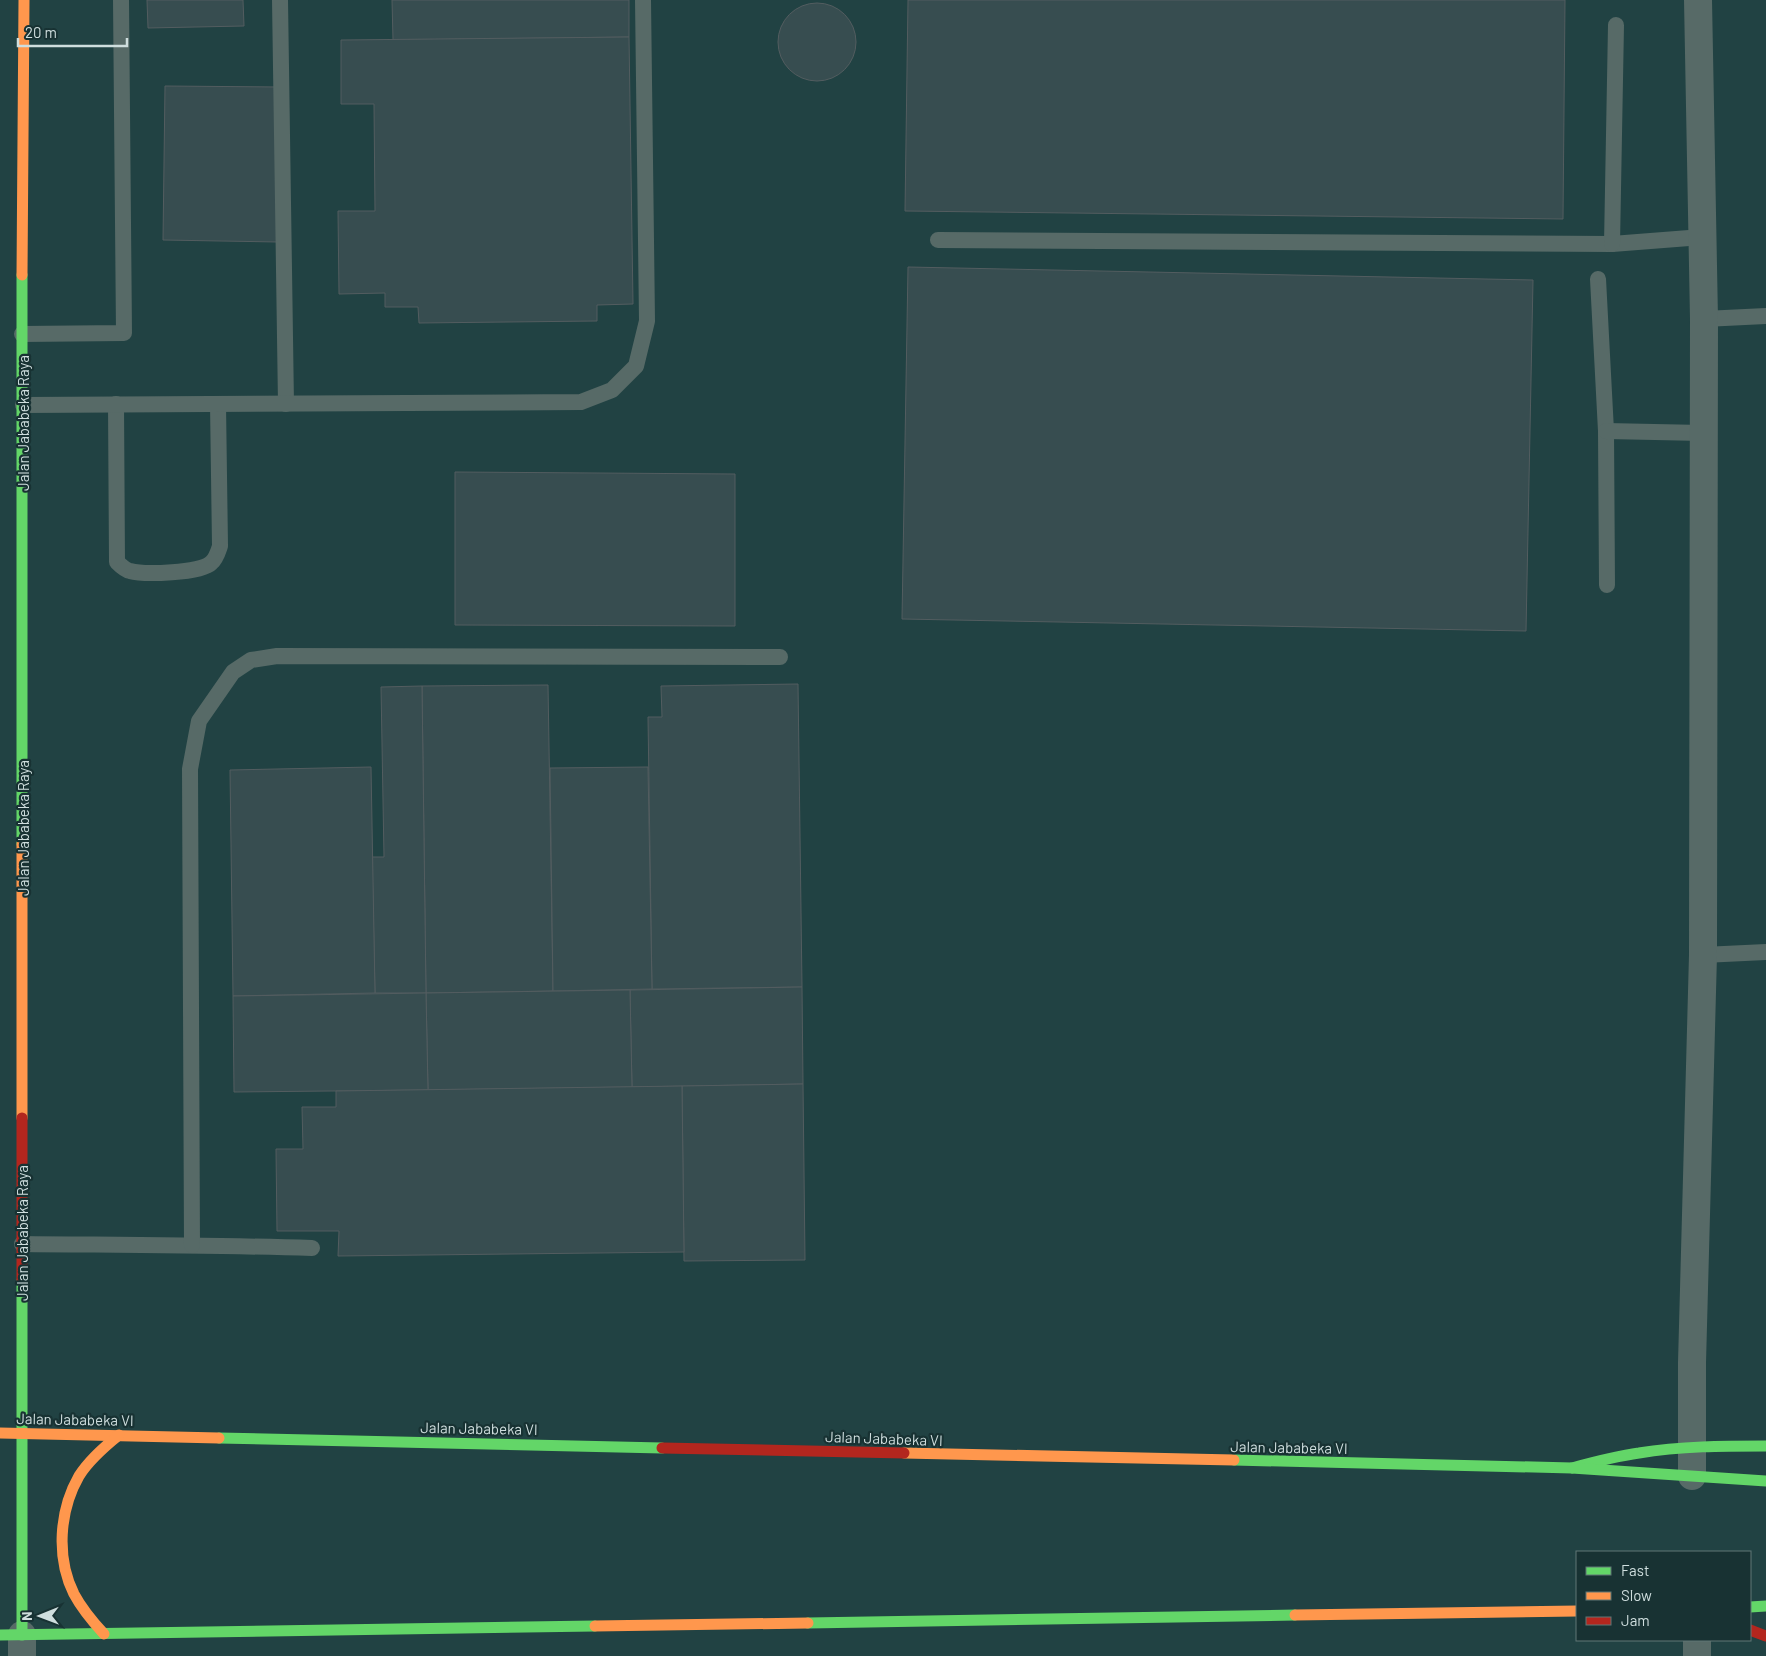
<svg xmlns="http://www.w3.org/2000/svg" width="1766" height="1656" font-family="Barlow,sans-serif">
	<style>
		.built { fill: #214243; fill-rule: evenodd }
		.building { fill: #374d50; stroke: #535d60 }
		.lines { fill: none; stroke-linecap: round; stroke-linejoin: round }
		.lane { stroke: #576a67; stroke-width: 16 }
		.street { stroke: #576a67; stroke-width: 28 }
		.fast { stroke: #63d668; stroke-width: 11 }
		.slow { stroke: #ff974d; stroke-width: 11 }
		.jam { stroke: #b3261e; stroke-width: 11 }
		.labels { text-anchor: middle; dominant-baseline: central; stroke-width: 4.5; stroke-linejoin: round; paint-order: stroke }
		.street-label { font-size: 15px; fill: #cfdede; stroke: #183233 }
	</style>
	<rect width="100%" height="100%" fill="#283637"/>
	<!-- built -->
	<path class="built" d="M0,0H1766V1656H0ZM1577,1552H1750V1640H1577Z"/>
	<!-- building -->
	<g class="building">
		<polygon points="147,0 243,0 244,26 148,28"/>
		<polygon points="392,0 629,0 629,37 393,40"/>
		<polygon points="908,0 1565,0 1563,219 905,211"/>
		<circle cx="817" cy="42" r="39"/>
		<polygon points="629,37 633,304 597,305 597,321 419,323 418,307 385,307 385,293 339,294 338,211 375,211 374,104 341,104 341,40"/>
		<polygon points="165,86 280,87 278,242 163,240"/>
		<polygon points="908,267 1533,280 1526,631 902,619"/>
		<polygon points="455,472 735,474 735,626 455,625"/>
		<polygon points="798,684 802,987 652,989 648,717 662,717 661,686"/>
		<polygon points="548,685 553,991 426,993 422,686"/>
		<polygon points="422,686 426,993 375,993 372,857 384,857 381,687"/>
		<polygon points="371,767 375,993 233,996 230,770"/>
		<polygon points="648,767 652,989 553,991 550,768"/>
		<polygon points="802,987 803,1084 632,1087 630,990"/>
		<polygon points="630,990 632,1087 428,1090 426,993"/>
		<polygon points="426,993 428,1090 234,1092 233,996"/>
		<polygon points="803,1084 805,1260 684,1261 682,1086"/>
		<polygon points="682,1086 684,1252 338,1256 339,1231 277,1231 276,1149 303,1149 302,1107 336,1107 336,1091"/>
	</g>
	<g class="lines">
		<!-- lane -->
		<g class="lane">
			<polyline points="280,0 286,404"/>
			<polyline points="938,240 1612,244 1702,237"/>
			<polyline points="1612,244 1616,25"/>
			<polyline points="1598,279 1606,431 1607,585"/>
			<polyline points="1704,319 1766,316"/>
			<polyline points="22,334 124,333 121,0"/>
			<path d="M116,404L117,562C121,566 125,570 130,571C144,575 201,573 211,563C216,559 218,552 220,546L218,404"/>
			<polyline points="23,405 581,402 612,390 636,366 647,321 643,0"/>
			<polyline points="1606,431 1703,433"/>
			<polyline points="1703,955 1766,952"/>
			<path d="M22,1244C119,1245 215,1245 312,1248"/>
			<polyline points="192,1245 190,769 199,721 233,672 251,660 277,656 780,657"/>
		</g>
		<!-- street -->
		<g class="street">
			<polyline points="1692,1476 1692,1363 1703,955 1704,319 1698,0"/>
			<polyline points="22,1635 22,1656"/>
			<polyline points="1697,1640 1697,1656"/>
		</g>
		<!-- fast -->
		<g class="fast">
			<polyline points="22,844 22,275"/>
			<polyline points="22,1281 22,1635"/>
			<polyline points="219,1438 662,1448"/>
			<path d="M1234,1460L1572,1468C1594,1462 1617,1456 1639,1453C1681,1446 1724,1446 1766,1446"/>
			<polyline points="1572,1468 1766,1481"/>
			<polyline points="1750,1607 1766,1606"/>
			<polyline points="808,1623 1295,1615"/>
			<polyline points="0,1635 595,1626"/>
		</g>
		<!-- slow -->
		<g class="slow">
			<polyline points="22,275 24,0"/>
			<polyline points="22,844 22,1118"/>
			<polyline points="0,1433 219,1438"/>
			<polyline points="904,1453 1234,1460"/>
			<polyline points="1295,1615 1577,1611"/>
			<polyline points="595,1626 808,1623"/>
			<path d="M104,1634C93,1622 82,1609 74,1594C56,1558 59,1511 79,1476C89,1460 104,1447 119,1435"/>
		</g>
		<!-- jam -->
		<g class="jam">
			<polyline points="22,1118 22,1281"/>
			<polyline points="662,1448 904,1453"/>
			<polyline points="1750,1630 1766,1636"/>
		</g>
	</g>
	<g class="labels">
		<!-- street labels -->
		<g class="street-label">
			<text transform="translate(23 423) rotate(-90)">Jalan Jababeka Raya</text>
			<text transform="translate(23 828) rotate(-90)">Jalan Jababeka Raya</text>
			<text transform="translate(22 1233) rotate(-90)">Jalan Jababeka Raya</text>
			<text transform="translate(75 1419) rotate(1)">Jalan Jababeka VI</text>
			<text transform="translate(479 1428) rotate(1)">Jalan Jababeka VI</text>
			<text transform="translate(884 1438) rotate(2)">Jalan Jababeka VI</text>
			<text transform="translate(1289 1447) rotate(1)">Jalan Jababeka VI</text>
		</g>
	</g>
	<!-- legend -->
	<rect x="1576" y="1551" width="175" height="90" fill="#183233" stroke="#617777"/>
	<rect x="1586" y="1567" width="25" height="8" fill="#63d668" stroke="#617777"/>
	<text x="1621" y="1576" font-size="15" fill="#cfdede">Fast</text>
	<rect x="1586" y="1592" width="25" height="8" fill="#ff974d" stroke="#617777"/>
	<text x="1621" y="1601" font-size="15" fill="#cfdede">Slow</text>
	<rect x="1586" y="1617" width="25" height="8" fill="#b3261e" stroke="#617777"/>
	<text x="1621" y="1626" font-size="15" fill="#cfdede">Jam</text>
	<!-- north arrow -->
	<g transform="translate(40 1616) rotate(269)" stroke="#183233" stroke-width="4" paint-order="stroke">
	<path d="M0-4L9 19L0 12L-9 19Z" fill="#cfdede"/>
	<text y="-8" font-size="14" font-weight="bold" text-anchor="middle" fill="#cfdede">N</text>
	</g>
	<!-- scale -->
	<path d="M18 38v8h109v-8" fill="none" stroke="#cfdede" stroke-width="2.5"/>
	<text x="25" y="38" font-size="15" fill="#cfdede" stroke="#183233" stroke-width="4" paint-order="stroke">20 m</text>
</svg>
